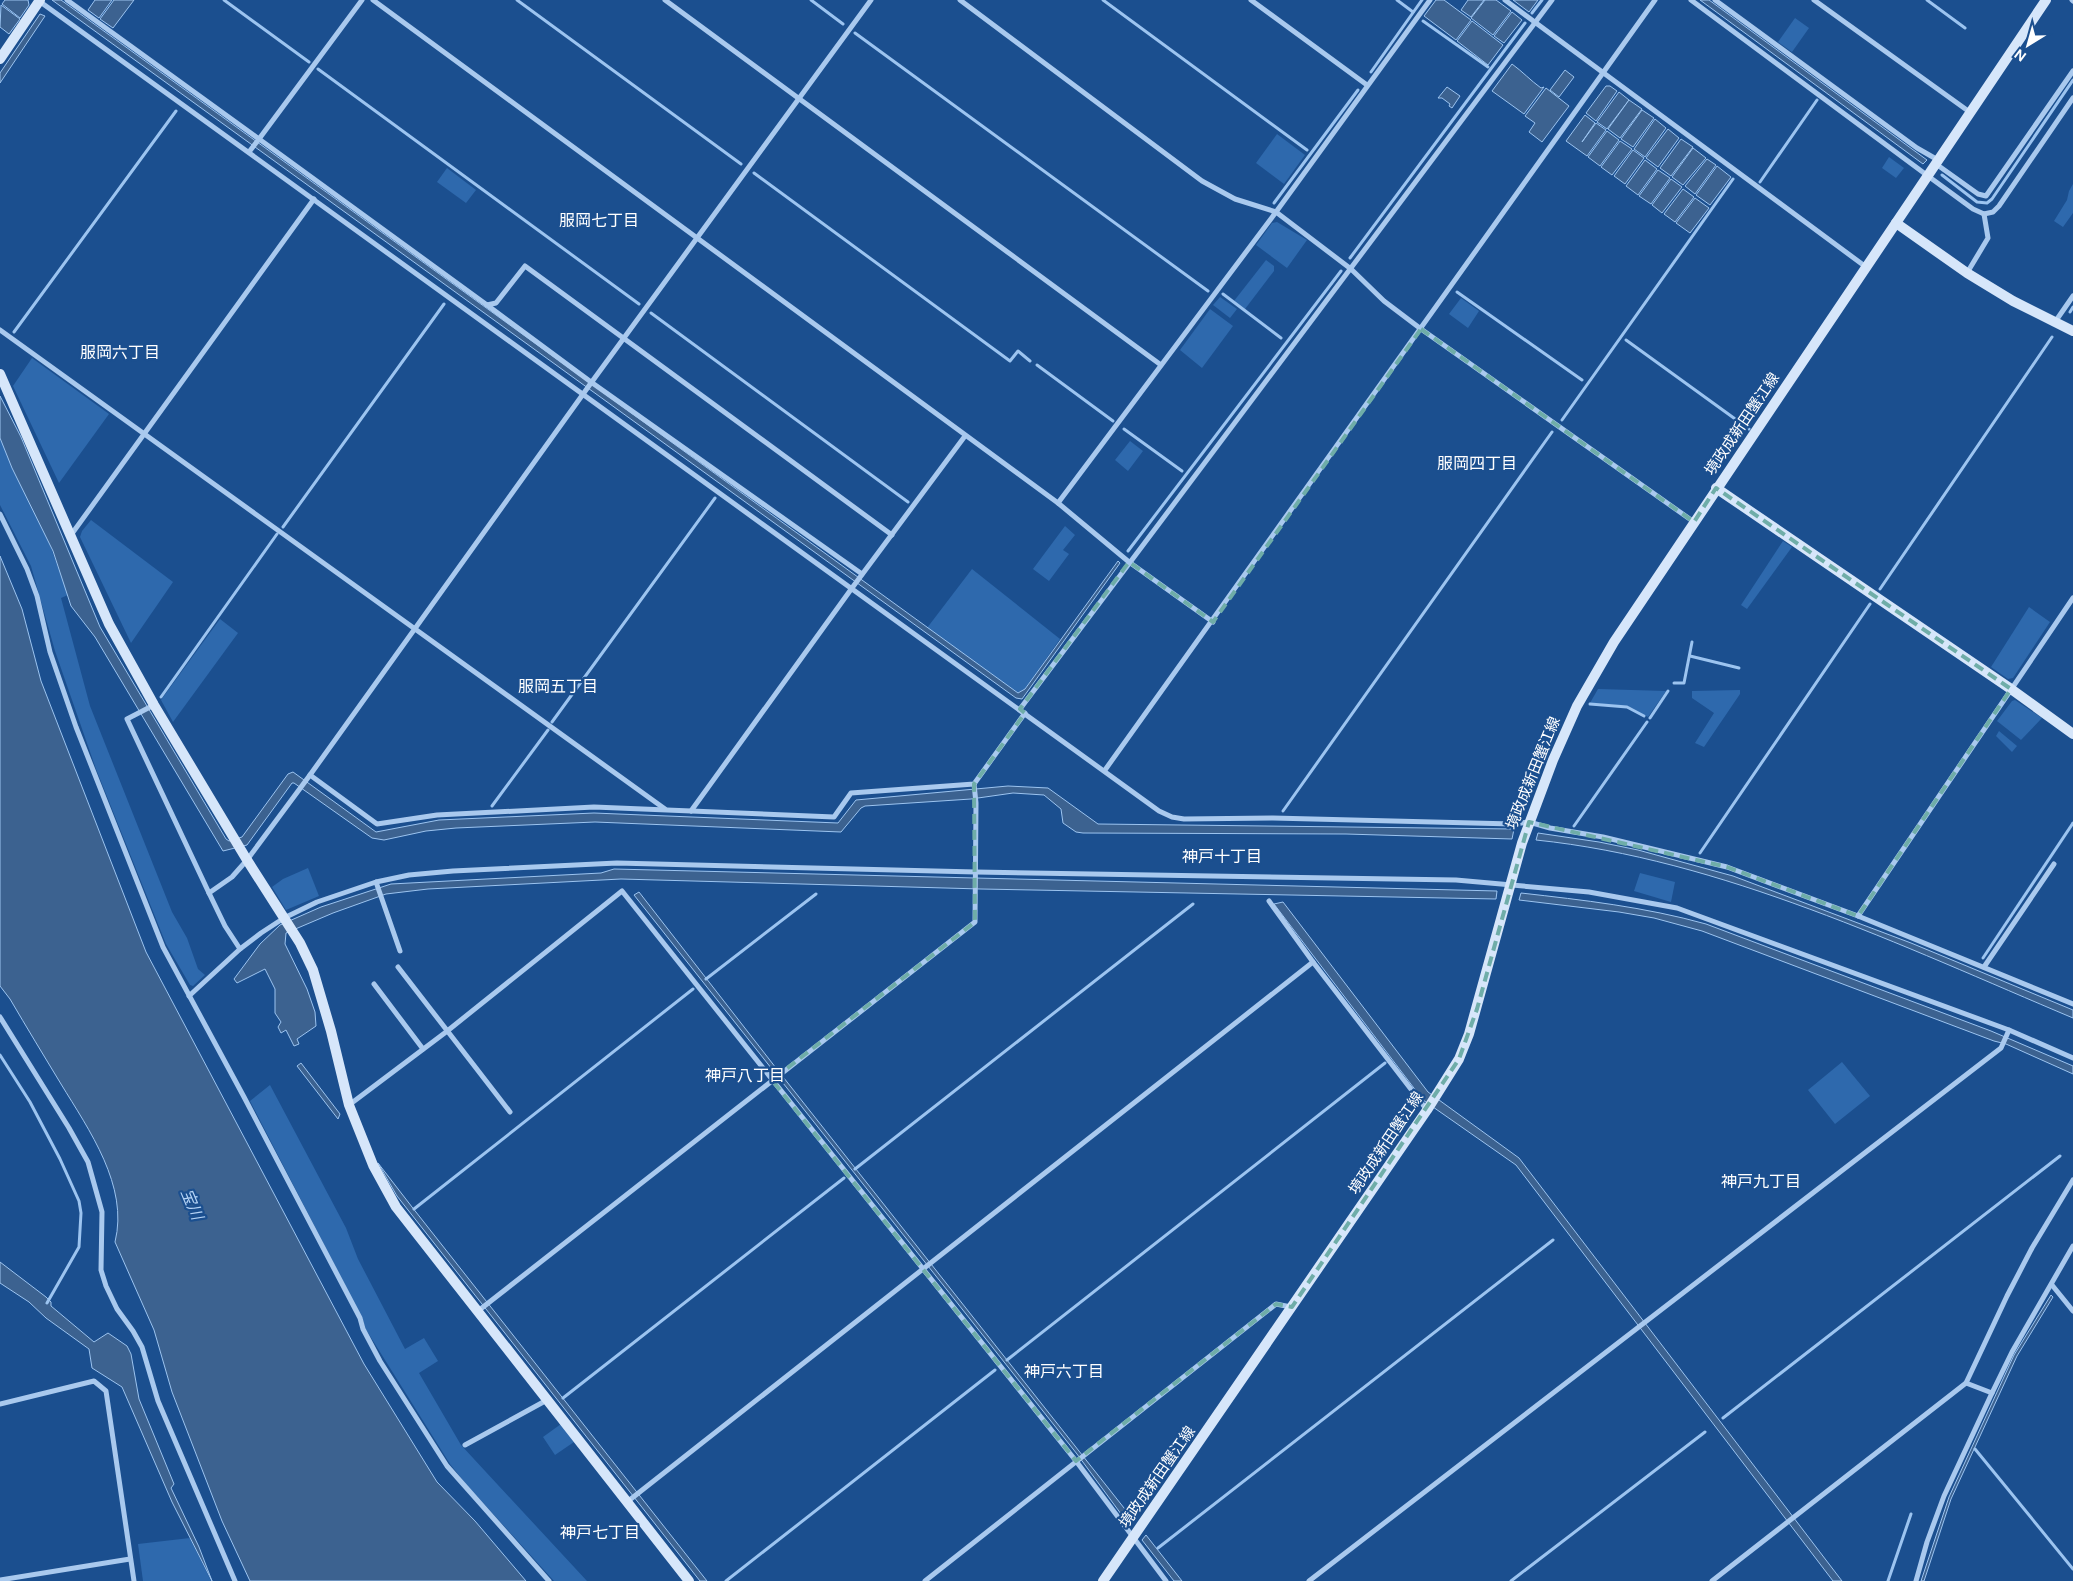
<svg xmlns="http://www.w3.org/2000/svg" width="2073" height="1581" font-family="'DM Sans','Noto Sans JP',sans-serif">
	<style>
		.green { fill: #2e69ad }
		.water { fill: #3c6290; stroke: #9cc4f0 }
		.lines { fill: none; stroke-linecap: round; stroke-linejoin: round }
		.stream { stroke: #9cc4f0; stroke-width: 3 }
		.street { stroke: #a9c9ee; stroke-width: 5 }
		.secondary { stroke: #d6e6fa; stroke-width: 10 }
		.marked { fill: none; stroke: #6fada8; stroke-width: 4; stroke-dasharray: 10 6; stroke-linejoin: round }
		.labels { text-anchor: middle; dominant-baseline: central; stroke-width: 4.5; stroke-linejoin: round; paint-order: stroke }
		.street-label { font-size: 15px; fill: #fff; stroke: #1b4f8f }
		.neighbourhood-label { font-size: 16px; fill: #fff; stroke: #1b4f8f }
		.water-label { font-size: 16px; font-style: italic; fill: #b5d3f5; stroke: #1b4f8f }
	</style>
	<rect width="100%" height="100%" fill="#1b4f8f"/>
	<!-- green -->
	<g class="green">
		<polygon points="1795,18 1809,28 1792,52 1778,42"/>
		<polygon points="1277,134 1305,155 1284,184 1256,163"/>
		<polygon points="1889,157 1904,168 1896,178 1882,168"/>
		<polygon points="447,168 476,190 466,203 437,182"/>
		<polygon points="2073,184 2073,213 2063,227 2054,221 2067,200 2069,191"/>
		<polygon points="1277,222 1307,240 1287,268 1256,245 1272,223"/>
		<polygon points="1266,260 1274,266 1274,271 1245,309 1234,301"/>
		<polygon points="1220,297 1237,309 1230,318 1213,305"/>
		<polygon points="1461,298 1479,311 1468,328 1449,314"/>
		<polygon points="1210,309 1233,326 1202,368 1180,350"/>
		<polygon points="32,358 109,414 59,483 13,386"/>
		<polygon points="0,438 12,468 46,534 68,595 61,598 90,706 172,912 187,938 198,969 205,975 193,986 190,985 166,944 96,769 55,651 31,566 0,505"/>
		<polygon points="1130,441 1143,451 1128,471 1115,460"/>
		<polygon points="91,520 173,582 131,643 80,537 82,531"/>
		<polygon points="1065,526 1075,535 1063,550 1069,554 1049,581 1033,569"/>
		<polygon points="1783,541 1792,547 1747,609 1741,605"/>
		<polygon points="972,569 1060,639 1025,689 1018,693 927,628"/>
		<polygon points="2029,607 2050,622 2013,678 2008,679 1991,667"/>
		<polygon points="220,619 238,633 173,722 161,700"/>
		<polygon points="1598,689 1666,691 1648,717 1627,706 1590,703"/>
		<polygon points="1740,690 1740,694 1704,747 1695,743 1714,713 1692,698 1692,691"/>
		<polygon points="2015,700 2042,718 2021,740 1997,721 2012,701"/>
		<polygon points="1999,731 2017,746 2012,752 1996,736"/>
		<polygon points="308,868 319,896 286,910 272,887 283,879"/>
		<polygon points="1640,873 1675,882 1671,902 1634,891"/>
		<polygon points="1842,1062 1870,1096 1835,1124 1808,1090"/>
		<polygon points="270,1085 346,1228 358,1259 405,1349 424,1338 438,1361 419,1373 461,1445 587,1581 554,1581 466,1484 450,1464 365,1328 363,1320 250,1101"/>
		<polygon points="561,1424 574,1442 555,1455 543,1437"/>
		<polygon points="190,1538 211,1581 143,1581 138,1544"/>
	</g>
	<!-- water -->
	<g class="water">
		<polygon points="5,0 28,0 29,5 20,18 2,4"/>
		<polygon points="52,0 61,0 1018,693 1025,689 1118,561 1120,563 1022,699 1016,698"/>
		<polygon points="95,0 112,0 99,18 88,10"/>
		<polygon points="114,0 134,0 113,28 100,19"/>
		<polygon points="1436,0 1444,0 1471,20 1456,40 1424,16"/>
		<polygon points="1468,0 1484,0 1471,17 1461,10"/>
		<polygon points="1485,0 1496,0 1511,11 1493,35 1471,18"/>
		<polygon points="1513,0 1538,0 1529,12"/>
		<polygon points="1700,0 1709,0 1927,160 1923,164"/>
		<polygon points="1,5 20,19 9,34 0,27"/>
		<polygon points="1512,12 1522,20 1504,43 1494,36"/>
		<polygon points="40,14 45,16 0,83 0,73"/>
		<polygon points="1472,21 1503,45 1488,65 1457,41"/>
		<path d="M1512,64C1523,72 1530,80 1541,88L1544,87L1524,114L1492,91Z"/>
		<polygon points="1565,70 1574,77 1559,97 1550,90"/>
		<polygon points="1606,86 1610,86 1617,91 1596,121 1586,113"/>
		<polygon points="1447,87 1460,96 1452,108 1449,106 1450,104 1442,98 1438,98"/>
		<polygon points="1546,88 1569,106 1542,142 1529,132 1535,123 1525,116"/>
		<polygon points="1619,92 1629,100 1607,129 1597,122"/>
		<polygon points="1629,100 1642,109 1620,138 1608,129"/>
		<polygon points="1642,110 1654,118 1633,147 1621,139"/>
		<polygon points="1585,115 1595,123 1582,142 1596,123 1606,130 1587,156 1566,141"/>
		<polygon points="1655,119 1666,128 1645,157 1634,149"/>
		<polygon points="1668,129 1679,138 1658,167 1646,158"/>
		<polygon points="1607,131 1619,140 1600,166 1588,157"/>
		<polygon points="1681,139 1693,147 1671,176 1660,168"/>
		<polygon points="1620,141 1632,149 1612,175 1601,167"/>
		<polygon points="1693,148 1706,158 1683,185 1672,177"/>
		<polygon points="1633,150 1644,158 1625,184 1614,176"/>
		<polygon points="1707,159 1716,165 1695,194 1685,186"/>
		<polygon points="1645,160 1657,169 1638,195 1626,186"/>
		<polygon points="1717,166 1731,177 1710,205 1696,195"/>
		<polygon points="1658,170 1670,178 1651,204 1639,196"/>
		<polygon points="1671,179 1682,187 1662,213 1652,205"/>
		<polygon points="1683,189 1694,197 1675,222 1664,214"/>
		<polygon points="1695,198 1709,208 1690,233 1676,223"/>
		<polygon points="0,396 21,437 100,627 226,839 229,841 242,837 288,774 293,772 376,832 439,820 594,813 838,823 856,800 1008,786 1048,788 1098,824 1514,829 1512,839 1346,834 1083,833 1076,832 1063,823 1061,809 1044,795 1013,793 971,799 865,806 861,808 841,832 595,822 456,828 426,831 384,840 372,838 294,783 292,783 247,845 223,851 95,637 71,606 53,551 12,468 0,438"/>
		<path d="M0,556L22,609L41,681L146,952L364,1364L437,1482L475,1521L526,1581H250L222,1521L172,1392L154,1330L115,1242C129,1186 89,1130 61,1084C44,1056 27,1028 10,999L0,986Z"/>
		<path d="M1538,833L1599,842L1638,850L1733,876L1911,943L2073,1010V1018C1902,946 1721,859 1536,840Z"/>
		<polygon points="614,869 1497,891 1496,899 981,889 621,879 428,889 386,894 333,913 286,933 285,944 307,989 315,1012 316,1026 297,1039 299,1044 294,1046 286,1030 281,1033 278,1027 281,1022 275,1013 275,989 265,969 237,983 234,979 260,944 280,925 321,907 391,884 601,873"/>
		<polygon points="639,892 776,1068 1128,1513 1124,1518 1077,1454 634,895"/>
		<path d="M1521,893C1583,900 1645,907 1706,924L1991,1031L2073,1066V1074L2006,1044L1994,1041L1702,931L1654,918L1619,912L1519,900Z"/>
		<polygon points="1283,902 1428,1092 1519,1158 1842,1581 1833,1581 1516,1165 1423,1100 1274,904"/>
		<polygon points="301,1063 340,1114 338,1119 297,1066"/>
		<polygon points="378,1163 412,1207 707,1581 700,1581 397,1196"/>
		<polygon points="0,1262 46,1297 51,1302 51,1306 94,1342 108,1333 127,1346 131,1354 139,1399 174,1484 171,1488 199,1547 212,1581 172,1502 122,1387 92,1368 89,1349 46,1318 29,1302 0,1283"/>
		<polygon points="2051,1295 2053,1297 2017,1356 1951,1499 1924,1581 1921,1581 1949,1497 2014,1355"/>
		<polygon points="1146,1535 1182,1581 1174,1581 1142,1540"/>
	</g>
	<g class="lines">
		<!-- stream -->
		<g class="stream">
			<polyline points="224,0 309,62"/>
			<polyline points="517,0 741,164"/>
			<polyline points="811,0 843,24"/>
			<polyline points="1103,0 1307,150"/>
			<polyline points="1397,0 1413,12"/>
			<polyline points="1927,0 1965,28"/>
			<polyline points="1532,13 1542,0"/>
			<polyline points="1423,21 1488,67"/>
			<polyline points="855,33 1208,291"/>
			<polyline points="318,69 639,304"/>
			<polyline points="1371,72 1422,0"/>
			<polyline points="754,173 1010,361 1018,351 1030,361"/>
			<polyline points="1942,175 1977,202 1987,203 1992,199 2073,80"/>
			<polyline points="1760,182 1817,100"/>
			<polyline points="1274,203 1358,90"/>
			<polyline points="1350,258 1525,23"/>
			<polyline points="1457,292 1582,380"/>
			<polyline points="1223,294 1281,338"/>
			<polyline points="2070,312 2073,307"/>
			<polyline points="651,313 908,502"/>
			<polyline points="14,332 176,111"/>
			<polyline points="1626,340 1749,429"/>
			<polyline points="1037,365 1113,421"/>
			<polyline points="1562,420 1733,179"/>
			<polyline points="1124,429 1182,471"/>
			<polyline points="283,527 444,304"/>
			<polyline points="1128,551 1341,271"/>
			<polyline points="1880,589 2052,337"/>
			<polyline points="1690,656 1739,668"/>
			<polyline points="1674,683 1684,683 1692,642"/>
			<polyline points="161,697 277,534"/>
			<polyline points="1590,704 1627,707 1644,716"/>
			<polyline points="1650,718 1668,691"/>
			<polyline points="552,722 715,498"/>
			<polyline points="492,806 548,730"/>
			<polyline points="1283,811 1552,432"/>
			<polyline points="1574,826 1647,722"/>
			<polyline points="1700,853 1870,604"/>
			<polyline points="1983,958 2073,823"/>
			<polyline points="706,979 816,894"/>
			<polyline points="0,1055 30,1102 60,1159 79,1201 81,1213 79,1247 47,1303"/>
			<polyline points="855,1169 1193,904"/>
			<polyline points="414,1209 693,989"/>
			<polyline points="1007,1360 1385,1063"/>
			<polyline points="563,1398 844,1178"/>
			<polyline points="1723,1418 2060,1156"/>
			<polyline points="1975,1449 2073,1569"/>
			<polyline points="1158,1548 1553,1240"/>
			<polyline points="726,1581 995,1370"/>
			<polyline points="1511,1581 1705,1432"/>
			<polyline points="1888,1581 1911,1514"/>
		</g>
		<!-- street -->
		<g class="street">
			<polyline points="67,0 259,139 249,152"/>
			<polyline points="362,0 259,139 487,305 496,303 525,266 892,535"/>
			<polyline points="373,0 1058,503 1129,562 1213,622"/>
			<polyline points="665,0 1161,365"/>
			<polyline points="960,0 1202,181 1235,199 1276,212 1351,269 1384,301 1421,329 1694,522"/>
			<polyline points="1251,0 1367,85"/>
			<polyline points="1505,0 1866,267"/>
			<polyline points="1691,0 1928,176 1973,209 1984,214 1993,212 1999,206 2073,98"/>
			<polyline points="1715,0 1917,148 1938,160"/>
			<polyline points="1814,0 1971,113"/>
			<polyline points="2072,0 2073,1"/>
			<polyline points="39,1 1159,811 1172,817 1184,819 1273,818 1513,824 1529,822 1550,828 1603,837 1727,867 1858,916 2073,1004"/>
			<polyline points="1936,164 1978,194 1986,196 2073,71"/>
			<polyline points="1967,273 1988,238 1984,214"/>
			<polyline points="487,305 591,382 862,574"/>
			<polyline points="2055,322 2073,296"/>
			<polyline points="0,330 665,809"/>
			<polyline points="1058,503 1276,212 1430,0"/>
			<polyline points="0,514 27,569 37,596 50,652 76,727 163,947 244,1097 360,1318 363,1329 380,1361 447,1466 549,1581"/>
			<polyline points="71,535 314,199"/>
			<polyline points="154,705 127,719 209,893 225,926 240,949"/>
			<polyline points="1020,709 1552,0"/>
			<polyline points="1105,770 1655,0"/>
			<polyline points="310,775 377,824 437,815 594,807 834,817 851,793 974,784 1025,713"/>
			<polyline points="691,811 852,588 965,436"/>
			<polyline points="376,882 400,951"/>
			<polyline points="209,893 232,877 247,860 310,775 591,383 871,0"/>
			<polyline points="1269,901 1313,962 1427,1110"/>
			<polyline points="1858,916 2073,598"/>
			<polyline points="398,967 510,1112"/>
			<polyline points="1984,967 2054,864"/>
			<polyline points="374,984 423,1049"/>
			<polyline points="189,996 240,949 261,933 284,918 317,902 376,882 409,875 453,871 617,863 976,872 1456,880 1589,892 1677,908 2009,1030 2073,1058"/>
			<polyline points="0,1017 69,1128 88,1162 102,1212 101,1270 106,1286 117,1309 133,1331 142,1347 158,1401 235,1581"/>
			<polyline points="349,1105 446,1032 622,891 1076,1461 1166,1581"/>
			<polyline points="2052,1285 2073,1311"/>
			<polyline points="478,1311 975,922 976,803 974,784"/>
			<polyline points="1966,1383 1992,1393"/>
			<polyline points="0,1404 94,1381 106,1391 134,1581"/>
			<polyline points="465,1445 547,1400"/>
			<polyline points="627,1502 1313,962"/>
			<polyline points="0,1580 130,1559"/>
			<polyline points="925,1581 1276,1304 1291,1307"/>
			<polyline points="1309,1581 2001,1048 2009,1030"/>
			<polyline points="1712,1581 1966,1383 2007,1296 2032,1248 2073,1180"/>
			<polyline points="1916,1581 1927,1542 1944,1496 1992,1393 2012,1352 2073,1246"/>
		</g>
		<!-- secondary -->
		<g class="secondary">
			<polyline points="0,59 40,0"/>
			<polyline points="1896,223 1967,273 2013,301 2073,331"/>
			<polyline points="0,374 109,624 154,705 247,860 300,943 313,970 331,1031 349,1105 373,1165 396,1207 689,1581"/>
			<polyline points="1716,488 2011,689 2073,734"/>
			<polyline points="1103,1581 1427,1110 1459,1059 1469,1034 1522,843 1553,760 1577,706 1614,642 2046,0"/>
		</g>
	</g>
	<!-- marked area -->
	<path class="marked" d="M1421,329L1694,522L1716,488L2011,689L1858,916L1727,867L1529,822L1477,1009L1459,1059L1292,1307L1276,1304L1076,1461L772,1080L975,922L974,784L1025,713L1020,709L1129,562L1213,622Z"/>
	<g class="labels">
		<!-- street labels -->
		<g class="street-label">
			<text transform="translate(1742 424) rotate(-56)">境政成新田蟹江線</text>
			<text transform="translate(1533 773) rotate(-68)">境政成新田蟹江線</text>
			<text transform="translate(1386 1143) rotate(-56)">境政成新田蟹江線</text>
			<text transform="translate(1157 1477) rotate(-55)">境政成新田蟹江線</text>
		</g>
		<!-- neighbourhood labels -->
		<g class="neighbourhood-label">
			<text x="599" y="220">服岡七丁目</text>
			<text x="120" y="352">服岡六丁目</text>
			<text x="1477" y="463">服岡四丁目</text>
			<text x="558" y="686">服岡五丁目</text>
			<text x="1222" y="856">神戸十丁目</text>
			<text x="745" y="1075">神戸八丁目</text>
			<text x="1761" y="1181">神戸九丁目</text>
			<text x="1064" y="1371">神戸六丁目</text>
			<text x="600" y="1532">神戸七丁目</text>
		</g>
		<!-- water labels -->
		<g class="water-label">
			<text transform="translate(192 1204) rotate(67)">宝川</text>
		</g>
	</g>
	<!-- north arrow -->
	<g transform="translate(2028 45) rotate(217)" stroke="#1b4f8f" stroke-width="4" paint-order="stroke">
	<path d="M0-4L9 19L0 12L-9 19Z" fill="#ffffff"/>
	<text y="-8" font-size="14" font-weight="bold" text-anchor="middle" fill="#ffffff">N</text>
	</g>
</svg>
